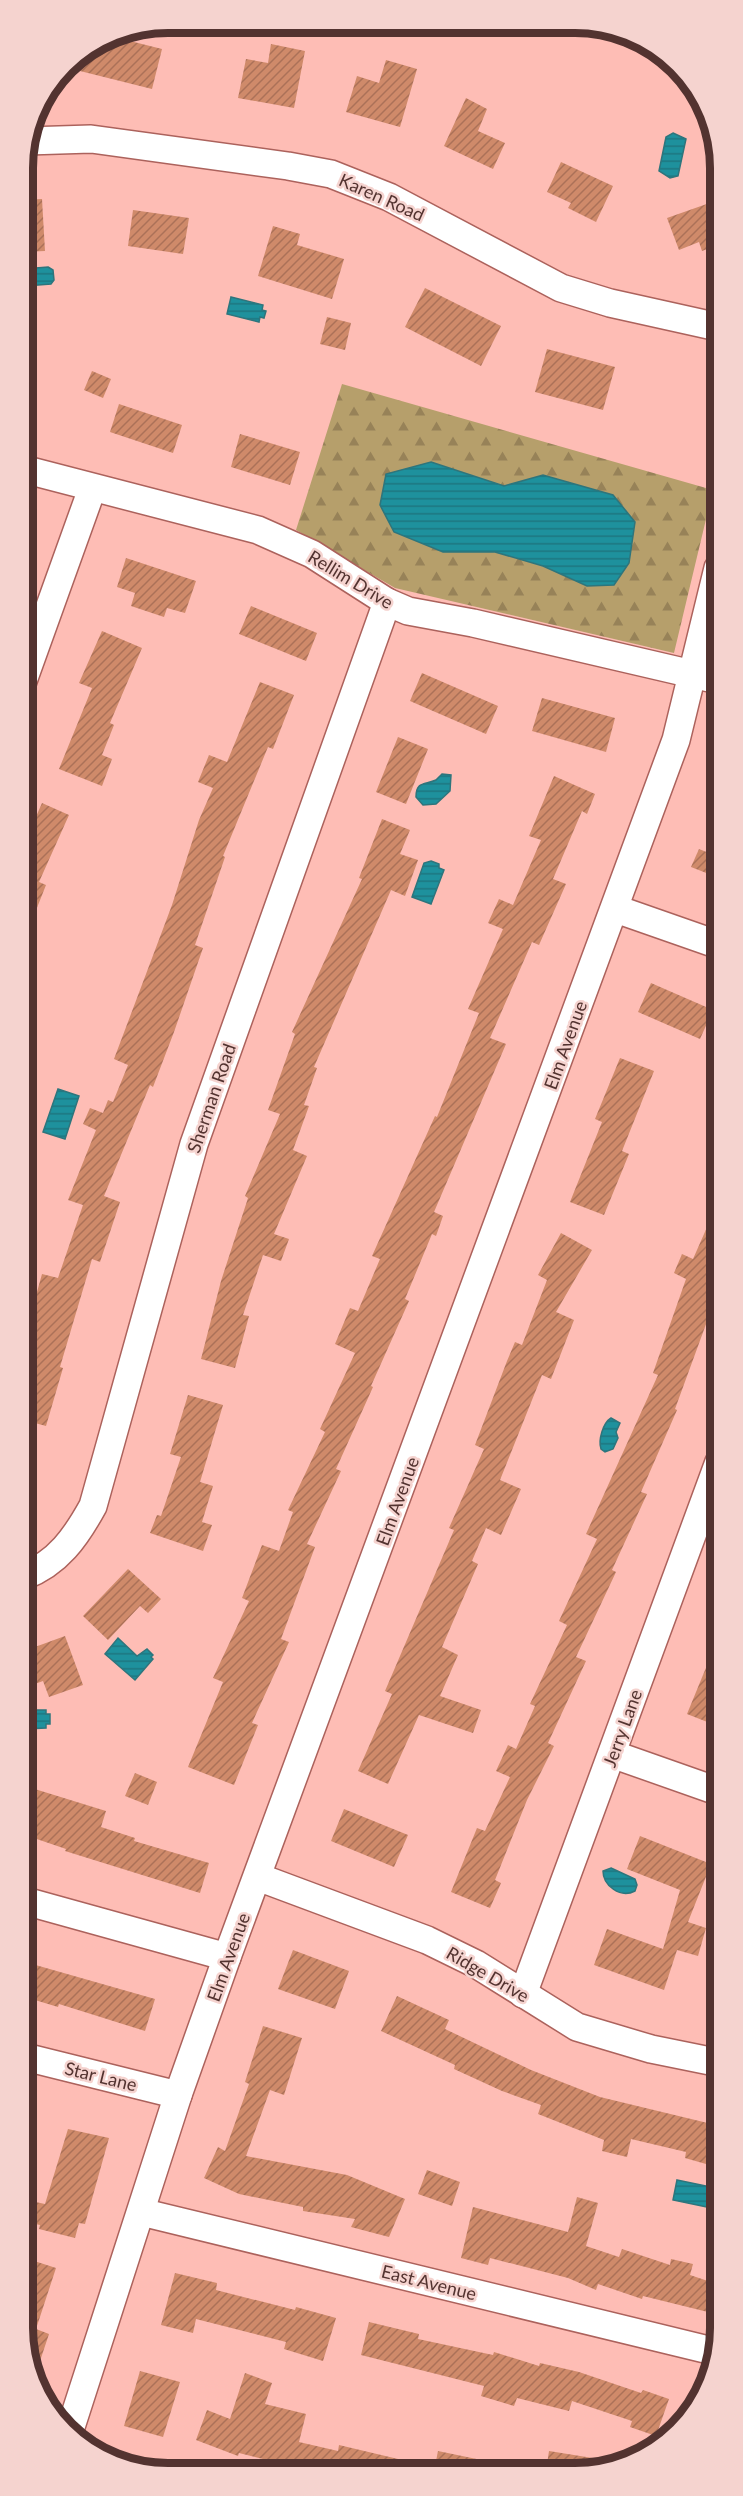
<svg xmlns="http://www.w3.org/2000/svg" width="743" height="2496" font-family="Lato,sans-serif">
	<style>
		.forest { fill: url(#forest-firs); fill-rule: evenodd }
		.water { fill: url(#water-rules); stroke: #2e757c; stroke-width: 1.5 }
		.building { fill: url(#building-hatch) }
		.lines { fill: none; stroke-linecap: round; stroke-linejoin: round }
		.minor-casing { stroke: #ac625c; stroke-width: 30 }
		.minor { stroke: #fff; stroke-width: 27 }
		.labels { text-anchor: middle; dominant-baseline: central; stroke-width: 5; stroke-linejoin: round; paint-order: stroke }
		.street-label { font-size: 18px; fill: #533330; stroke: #f5d3cf }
		.rim { fill: none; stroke: #533330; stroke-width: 8 }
	</style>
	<defs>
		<pattern id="forest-firs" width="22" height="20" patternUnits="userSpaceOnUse" patternTransform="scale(1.5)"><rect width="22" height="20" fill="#b69f6b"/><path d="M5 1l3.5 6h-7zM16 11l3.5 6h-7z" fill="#978258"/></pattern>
		<pattern id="water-rules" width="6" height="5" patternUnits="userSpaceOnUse" patternTransform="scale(1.5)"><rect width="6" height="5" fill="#1e919d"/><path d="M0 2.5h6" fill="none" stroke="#1d7780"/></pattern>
		<pattern id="building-hatch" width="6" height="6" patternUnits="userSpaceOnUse" patternTransform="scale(1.5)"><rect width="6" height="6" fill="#cf8a6a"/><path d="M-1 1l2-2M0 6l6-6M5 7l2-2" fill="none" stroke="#ab7158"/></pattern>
	</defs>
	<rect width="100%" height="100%" fill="#febdb5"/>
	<!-- forest -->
	<path class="forest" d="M342,384L713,490L674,653L395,588L296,530ZM431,462L504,486L543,475L587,585L543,566L495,552H443L394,532Z"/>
	<!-- water -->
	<g class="water">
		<polygon points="673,133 686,139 678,176 670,178 659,171 666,137"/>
		<polygon points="48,267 53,270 54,280 51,284 25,286 23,284 24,269"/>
		<polygon points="231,297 263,305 262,310 266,311 264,318 260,317 259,322 227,314"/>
		<polygon points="431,462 504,486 543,475 613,495 635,522 629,563 614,585 587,586 543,566 495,552 443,552 394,532 380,505 386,474"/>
		<path d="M442,774L451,775L450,791L436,804L423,805L416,797C416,781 425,785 436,780Z"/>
		<polygon points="431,861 439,864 439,868 444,870 431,904 412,897 424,863"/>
		<polygon points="58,1089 79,1096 65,1139 43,1132"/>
		<path d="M611,1418L620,1423L616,1432L618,1438L613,1449L605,1452L601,1449C598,1440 603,1423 611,1418Z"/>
		<polygon points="118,1638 137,1656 147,1649 153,1655 151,1657 153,1659 135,1680 105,1654"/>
		<polygon points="25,1710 46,1710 46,1714 50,1714 50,1724 46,1724 46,1728 25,1729"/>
		<path d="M611,1868L635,1879L637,1885L635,1891C620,1899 603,1885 603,1871Z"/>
		<polygon points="677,2180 716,2188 715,2194 719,2195 717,2203 713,2202 712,2208 673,2200"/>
	</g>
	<!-- building -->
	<g class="building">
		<polygon points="110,36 162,49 152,89 76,70 79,56"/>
		<polygon points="271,44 305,51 294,108 238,98 246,59 268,63"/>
		<polygon points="386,60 417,69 400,127 346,112 357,76 379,83"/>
		<polygon points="466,98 487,109 478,131 505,143 493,169 444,146"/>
		<polygon points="561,162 613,186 596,222 568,208 571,203 547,192"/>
		<polygon points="42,199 45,251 23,252 23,200"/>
		<polygon points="718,200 718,245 702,251 699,242 679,250 667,218"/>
		<polygon points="133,210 189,218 183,254 128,246"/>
		<polygon points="273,226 300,234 297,245 344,259 332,299 258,276"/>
		<polygon points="425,288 501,326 481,366 405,327"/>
		<polygon points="327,317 351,323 345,350 320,344"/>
		<polygon points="547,349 615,367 603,410 535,392"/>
		<polygon points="92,371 111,379 103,398 84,390"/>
		<polygon points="119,404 182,425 173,453 110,432"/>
		<polygon points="240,434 300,452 290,485 231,467"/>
		<polygon points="126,558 196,581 185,613 167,608 164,617 131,606 135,593 117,587"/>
		<polygon points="251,606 317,633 306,661 239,634"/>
		<polygon points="102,631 142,648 110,723 114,725 102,755 112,759 102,786 59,769 92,688 79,683"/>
		<polygon points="422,673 498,706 486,734 410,701"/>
		<polygon points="260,682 294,695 273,749 268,747 223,856 225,857 195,945 203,948 174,1032 153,1087 150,1085 104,1196 120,1202 100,1262 92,1259 60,1367 63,1368 46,1426 24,1420 24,1377 35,1338 24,1335 24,1288 37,1292 42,1274 58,1278 83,1205 68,1200 96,1130 83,1124 90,1108 103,1113 108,1100 113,1102 128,1065 114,1059 172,905 199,820 213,788 198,782 209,755 227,762"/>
		<polygon points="542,698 615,718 606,752 532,731"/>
		<polygon points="398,737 428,749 406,804 376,792"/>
		<polygon points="554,776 595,794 587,814 582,811 553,879 566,884 539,945 532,942 490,1038 506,1044 434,1212 443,1216 436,1236 432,1234 405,1299 409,1301 371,1386 373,1387 336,1469 341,1471 307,1544 315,1547 281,1639 289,1642 252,1723 258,1725 234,1785 188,1767 223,1682 213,1678 249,1601 242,1598 262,1545 279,1551 293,1512 288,1510 325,1432 320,1429 355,1353 335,1344 350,1308 358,1311 380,1259 372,1256 435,1116 437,1117 479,1013 468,1009 503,929 488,923 499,899 513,905 541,840 529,836"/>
		<polygon points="42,803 69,815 39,882 46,885 25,938 24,844"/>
		<polygon points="382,819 410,830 400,854 418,860 405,896 391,890 314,1067 317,1068 304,1105 309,1106 293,1150 307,1156 274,1234 289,1239 281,1261 263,1255 243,1315 249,1316 235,1368 201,1359 221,1281 248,1198 245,1196 280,1114 268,1110 295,1034 292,1032 362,879 359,878"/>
		<polygon points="699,849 719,857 719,878 691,867"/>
		<polygon points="651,983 713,1010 700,1039 638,1012"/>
		<polygon points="620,1058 654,1071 622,1151 629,1154 604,1215 570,1202 602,1122 595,1119"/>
		<polygon points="719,1200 719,1287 707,1315 709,1316 675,1409 677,1410 641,1492 647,1494 612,1570 616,1572 576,1657 586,1661 548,1743 554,1746 527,1800 495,1880 501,1883 490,1908 451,1892 477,1828 485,1831 510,1777 496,1771 508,1745 516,1749 535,1706 530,1704 567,1625 559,1621 597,1539 586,1534 658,1375 653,1373 686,1279 674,1273 682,1254 693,1259"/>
		<polygon points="561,1233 592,1250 556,1312 574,1320 551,1379 542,1375 500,1480 521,1489 501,1535 486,1528 472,1561 478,1564 442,1647 458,1655 440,1696 481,1710 473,1733 419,1715 388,1784 358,1771 392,1694 385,1691 454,1530 449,1528 484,1449 475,1445 507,1361 515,1342 522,1345 547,1280 538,1275"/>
		<polygon points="188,1395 223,1405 200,1482 213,1486 202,1522 212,1525 203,1551 150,1533 157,1515 161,1516 181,1457 170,1454"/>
		<polygon points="128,1569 161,1599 148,1613 140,1606 108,1640 83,1616"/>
		<polygon points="65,1636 83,1685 49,1697 43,1681 24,1688 24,1651"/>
		<polygon points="719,1636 720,1727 687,1714"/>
		<polygon points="135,1773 157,1782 148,1805 125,1796"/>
		<polygon points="25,1786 106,1811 101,1827 135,1838 134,1841 209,1863 200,1893 65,1851 66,1849 25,1835"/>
		<polygon points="344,1809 408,1835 394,1867 331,1841"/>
		<polygon points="640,1836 711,1864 688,1922 706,1928 698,1956 677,1950 664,1990 594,1965 607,1929 663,1949 680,1890 627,1869"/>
		<polygon points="293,1950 349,1971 335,2009 278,1989"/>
		<polygon points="25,1962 155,1999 145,2031 59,2004 58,2007 25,1997"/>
		<polygon points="397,1996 449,2020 445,2029 531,2070 600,2097 720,2126 720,2168 685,2158 686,2152 631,2139 627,2157 602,2151 604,2140 538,2114 541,2105 502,2091 454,2069 455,2065 381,2031"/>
		<polygon points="263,2026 302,2038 284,2095 270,2090 246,2156 347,2175 405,2199 389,2237 351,2227 355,2219 303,2211 303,2207 239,2194 204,2178 218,2147 225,2151 249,2084 245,2082"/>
		<polygon points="68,2129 109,2138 85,2224 79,2223 75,2238 39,2229 40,2225 26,2222 31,2201 45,2204"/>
		<polygon points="427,2170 460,2182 452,2206 418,2194"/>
		<polygon points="577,2197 598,2203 586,2246 619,2257 622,2249 670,2265 671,2259 693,2264 690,2275 720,2285 720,2315 643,2296 642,2299 598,2284 596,2290 568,2278 490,2258 488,2265 461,2258 473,2207 568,2232"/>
		<polygon points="25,2258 56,2268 36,2329 49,2334 40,2361 25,2356"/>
		<polygon points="175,2273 217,2283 216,2290 295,2310 296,2307 336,2318 323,2361 284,2349 286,2342 196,2319 193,2333 161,2325"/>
		<polygon points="369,2322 419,2334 418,2339 493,2355 494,2352 539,2366 540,2363 579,2372 641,2393 643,2390 669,2399 656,2436 630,2427 632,2421 572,2401 569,2411 517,2398 514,2406 481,2396 484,2386 361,2355"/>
		<polygon points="140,2371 180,2382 163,2437 124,2426"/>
		<polygon points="245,2373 272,2383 265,2404 306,2414 299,2442 338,2451 339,2445 415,2463 414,2471 310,2471 239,2453 238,2456 196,2440 207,2410 230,2419"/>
		<polygon points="438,2451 491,2462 491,2471 434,2471"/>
		<polygon points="549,2451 605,2460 604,2470 546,2471"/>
	</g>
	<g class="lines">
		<defs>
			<g id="minor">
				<polyline points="27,141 91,139 288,166 331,174 389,197 561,288 610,303 718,327"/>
				<polyline points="23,469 258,530 312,554 387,602 408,611 473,623 718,680"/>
				<polyline points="23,681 92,489"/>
				<polyline points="616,909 719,945"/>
				<path d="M24,1576C58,1563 76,1537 93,1506L194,1144L387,602"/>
				<polyline points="612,1754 720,1792"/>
				<polyline points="258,1877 427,1940 476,1964 577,2027 651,2049 720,2063"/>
				<polyline points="25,1901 227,1957"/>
				<polyline points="523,1994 719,1462"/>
				<polyline points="25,2057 178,2095"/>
				<polyline points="141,2212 717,2352"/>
				<polyline points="69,2433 178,2095 227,1957 676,740 718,568"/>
			</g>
		</defs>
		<!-- minor casing -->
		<use href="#minor" class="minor-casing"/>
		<!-- minor -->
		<use href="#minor" class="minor"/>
	</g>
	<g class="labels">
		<!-- street labels -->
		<g class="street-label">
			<text transform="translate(382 197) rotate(24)">Karen Road</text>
			<text transform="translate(351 579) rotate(31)">Rellim Drive</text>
			<text transform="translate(565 1045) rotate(-70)">Elm Avenue</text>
			<text transform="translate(211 1098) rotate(-71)">Sherman Road</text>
			<text transform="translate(397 1501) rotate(-70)">Elm Avenue</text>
			<text transform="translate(622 1728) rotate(-70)">Jerry Lane</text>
			<text transform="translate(228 1957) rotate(-70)">Elm Avenue</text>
			<text transform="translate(488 1974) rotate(30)">Ridge Drive</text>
			<text transform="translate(101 2076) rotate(14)">Star Lane</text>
			<text transform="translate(429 2282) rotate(14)">East Avenue</text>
		</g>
	</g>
	<!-- crop -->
	<path d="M0 0H743V2496H0ZM168 33H575A135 135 0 0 1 710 168V2328A135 135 0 0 1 575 2463H168A135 135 0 0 1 33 2328V168A135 135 0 0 1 168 33Z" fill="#f5d3cf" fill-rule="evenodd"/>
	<path class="rim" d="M168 33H575A135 135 0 0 1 710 168V2328A135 135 0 0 1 575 2463H168A135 135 0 0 1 33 2328V168A135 135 0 0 1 168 33Z"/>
</svg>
